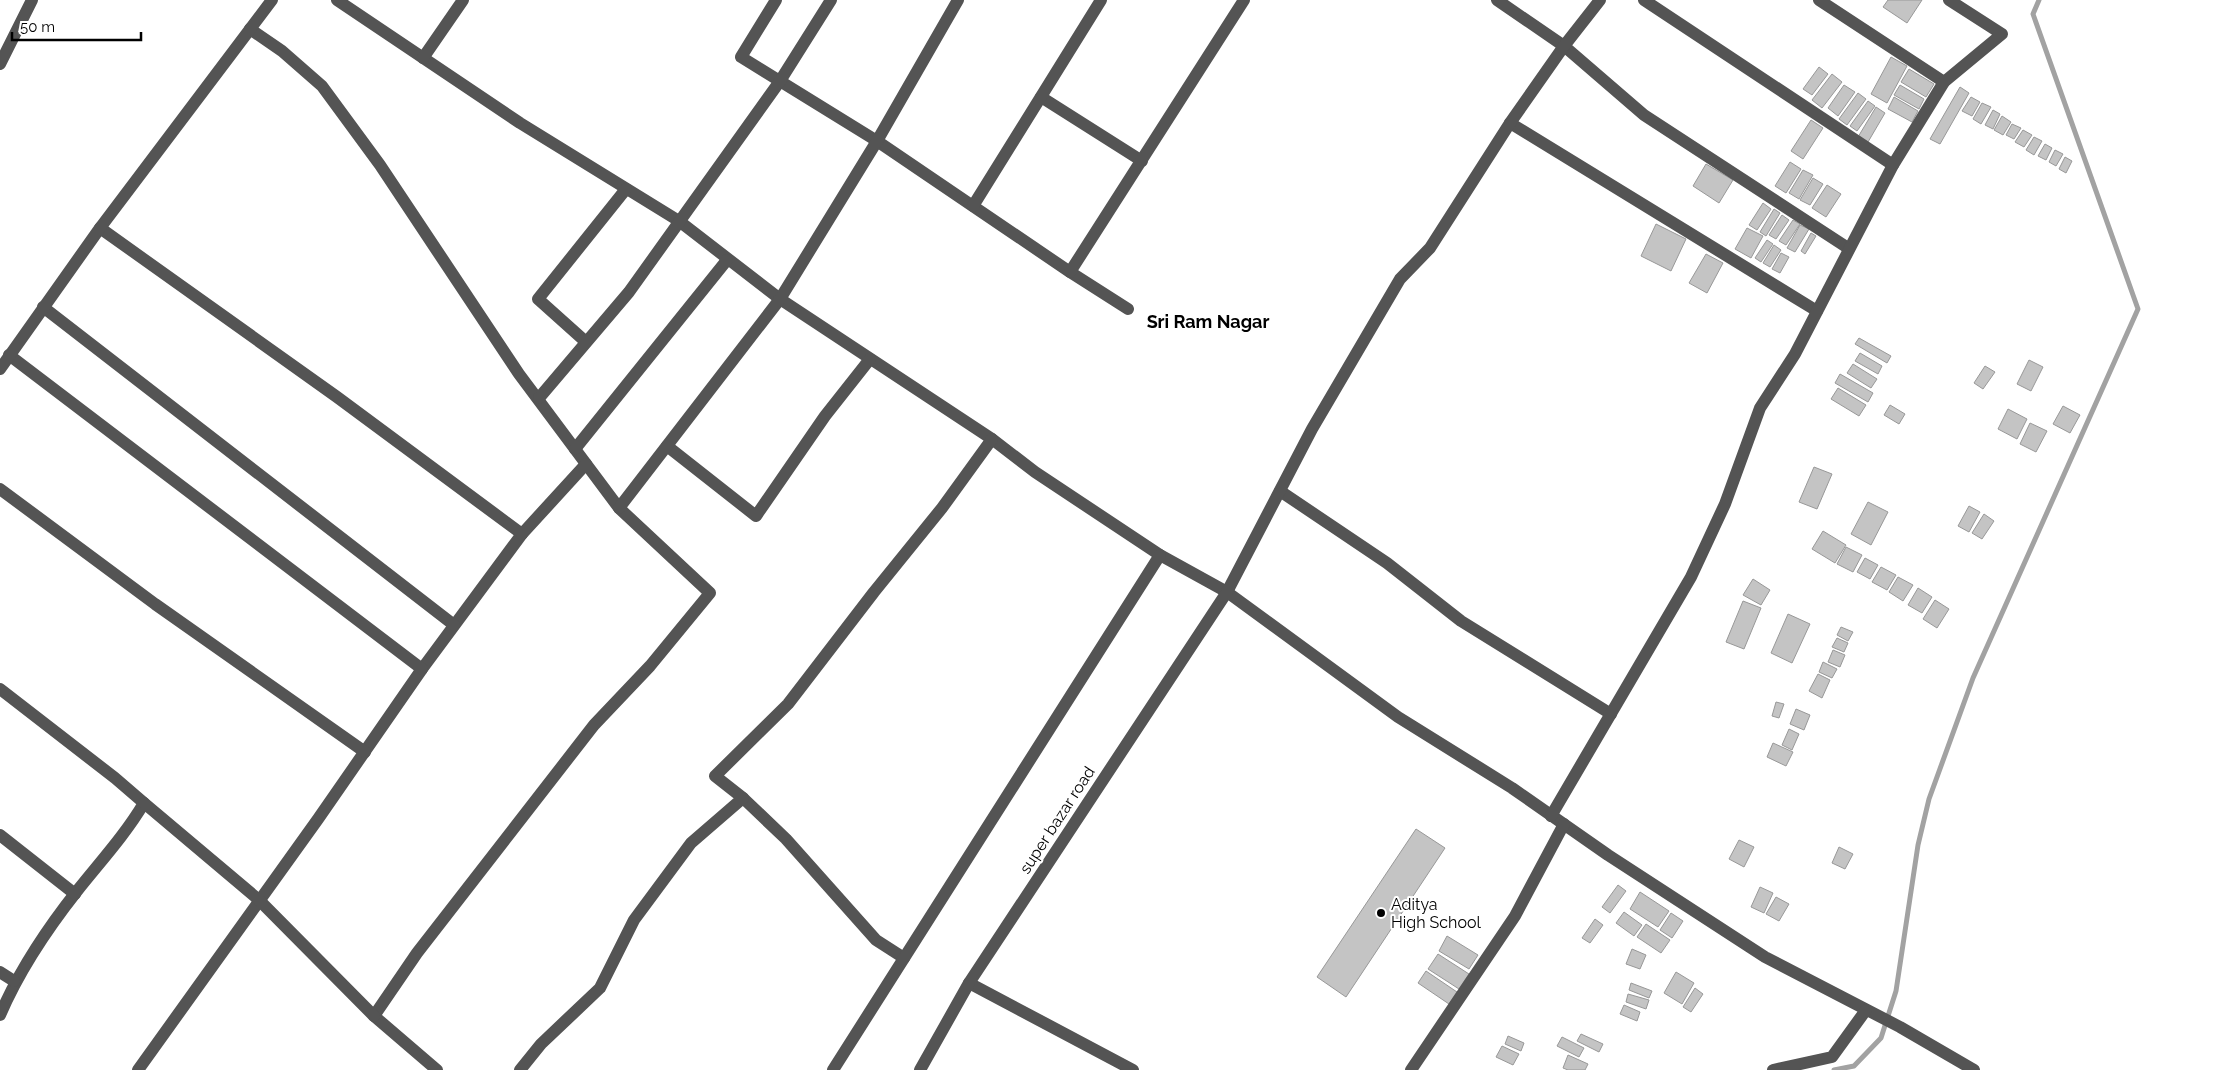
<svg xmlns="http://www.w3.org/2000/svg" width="2216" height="1070" font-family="Raleway,sans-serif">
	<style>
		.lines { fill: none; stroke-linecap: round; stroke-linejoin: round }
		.stream { stroke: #a2a2a2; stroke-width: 5 }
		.building { fill: #c4c4c4; stroke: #989898 }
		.minor { stroke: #545454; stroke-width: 12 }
		.poi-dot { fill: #000; stroke: #fff; stroke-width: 2 }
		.labels { text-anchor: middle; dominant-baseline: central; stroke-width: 4; stroke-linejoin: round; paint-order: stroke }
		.street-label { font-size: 16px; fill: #000; stroke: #fff }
		.poi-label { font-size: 16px; fill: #000; stroke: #fff; text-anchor: start }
		.neighbourhood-label { font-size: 18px; font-weight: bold; fill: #000; stroke: #fff }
	</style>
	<rect width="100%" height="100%" fill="#fff"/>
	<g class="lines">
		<!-- stream -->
		<polyline class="stream" points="1834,1070 1854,1066 1881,1038 1896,991 1918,845 1929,799 1973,678 2138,309 2033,14 2039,0"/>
	</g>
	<!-- building -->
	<g class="building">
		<polygon points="1888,0 1922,0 1907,23 1883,7"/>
		<polygon points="1891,57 1907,66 1887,103 1871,94"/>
		<polygon points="1819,67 1828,74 1812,95 1803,89"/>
		<polygon points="1909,69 1934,84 1926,97 1901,82"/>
		<polygon points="1832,74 1842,82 1822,108 1812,100"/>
		<polygon points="1844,85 1855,92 1838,116 1828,108"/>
		<polygon points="1900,85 1924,99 1919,109 1894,95"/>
		<polygon points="1960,87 1969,93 1940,144 1930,139"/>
		<polygon points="1858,93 1866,99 1847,125 1839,119"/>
		<polygon points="1894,97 1918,111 1912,122 1888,109"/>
		<polygon points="1971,97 1980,102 1972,116 1962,111"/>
		<polygon points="1868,101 1875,106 1857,131 1850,126"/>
		<polygon points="1982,103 1991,107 1981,124 1973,119"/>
		<polygon points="1876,107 1885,113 1868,142 1858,137"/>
		<polygon points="1993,110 2000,114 1993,129 1985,125"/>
		<polygon points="2002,116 2011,122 2003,135 1994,130"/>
		<polygon points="1811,120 1823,128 1803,159 1791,151"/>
		<polygon points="2012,124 2021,128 2014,139 2006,135"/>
		<polygon points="2023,130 2032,135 2024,147 2015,142"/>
		<polygon points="2034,137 2042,141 2034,155 2026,150"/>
		<polygon points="2045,144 2052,148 2046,160 2038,156"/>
		<polygon points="2055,150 2063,154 2056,166 2049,162"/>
		<polygon points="2065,157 2072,161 2066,173 2059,169"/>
		<polygon points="1790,162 1801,169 1786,193 1775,186"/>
		<polygon points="1706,164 1733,180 1719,203 1693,186"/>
		<polygon points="1803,170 1813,175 1799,199 1789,193"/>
		<polygon points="1813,178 1823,184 1810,205 1800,200"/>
		<polygon points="1827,185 1841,194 1826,217 1812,208"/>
		<polygon points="1763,203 1771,209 1757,230 1749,225"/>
		<polygon points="1774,209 1780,213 1766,236 1760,232"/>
		<polygon points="1782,215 1789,220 1776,239 1769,235"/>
		<polygon points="1793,220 1800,224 1786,245 1779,241"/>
		<polygon points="1656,224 1686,239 1671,271 1641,256"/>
		<polygon points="1800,225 1809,229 1795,252 1787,248"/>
		<polygon points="1747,228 1763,236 1751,258 1735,249"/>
		<polygon points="1811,233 1816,236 1805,254 1801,251"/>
		<polygon points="1767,240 1773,244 1761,262 1755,258"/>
		<polygon points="1774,245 1781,250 1770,267 1763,263"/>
		<polygon points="1781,253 1789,257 1780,273 1772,269"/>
		<polygon points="1706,254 1723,263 1707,293 1689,283"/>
		<polygon points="1859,338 1891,356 1887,363 1855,344"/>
		<polygon points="1860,353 1882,366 1878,374 1855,361"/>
		<polygon points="2029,360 2043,367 2031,391 2017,384"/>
		<polygon points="1853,364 1877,379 1871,388 1847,373"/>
		<polygon points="1985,366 1995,372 1983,389 1974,383"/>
		<polygon points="1840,374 1873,393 1868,402 1835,383"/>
		<polygon points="1838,388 1866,405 1859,416 1831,399"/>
		<polygon points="1890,405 1905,414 1899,424 1884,415"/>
		<polygon points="2063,406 2080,415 2070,433 2053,424"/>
		<polygon points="2008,409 2027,419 2017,439 1998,429"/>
		<polygon points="2030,423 2047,431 2036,452 2020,444"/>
		<polygon points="1814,467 1832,474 1817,509 1799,502"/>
		<polygon points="1868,502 1888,512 1871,545 1851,534"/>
		<polygon points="1969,506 1980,512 1969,532 1958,526"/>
		<polygon points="1984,514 1994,521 1982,539 1972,533"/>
		<polygon points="1823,531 1846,545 1835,563 1812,549"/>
		<polygon points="1846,547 1862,555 1853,572 1837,564"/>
		<polygon points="1865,558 1878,565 1870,579 1857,572"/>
		<polygon points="1881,567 1896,575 1887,590 1872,582"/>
		<polygon points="1898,577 1913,585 1903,601 1889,592"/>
		<polygon points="1753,579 1770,590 1761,605 1743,595"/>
		<polygon points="1918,588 1932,597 1922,613 1908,605"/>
		<polygon points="1935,600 1949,609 1937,628 1923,619"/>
		<polygon points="1743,601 1761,608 1744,649 1726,642"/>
		<polygon points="1788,614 1810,624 1792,663 1771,653"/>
		<polygon points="1841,627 1853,632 1848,641 1837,635"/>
		<polygon points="1837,638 1848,643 1844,652 1832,647"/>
		<polygon points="1833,650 1845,655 1840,667 1828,662"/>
		<polygon points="1823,662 1837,669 1832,678 1819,672"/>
		<polygon points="1818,674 1830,680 1822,698 1809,691"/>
		<polygon points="1776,702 1784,704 1779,718 1772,716"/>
		<polygon points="1796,709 1810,715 1804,730 1790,724"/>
		<polygon points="1789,729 1799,734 1792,750 1782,745"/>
		<polygon points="1773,743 1793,752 1786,766 1767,757"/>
		<polygon points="1416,829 1445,848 1346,997 1317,977"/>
		<polygon points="1739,840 1754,847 1744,867 1729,859"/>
		<polygon points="1839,847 1853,854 1845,869 1832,863"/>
		<polygon points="1618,885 1626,891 1610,913 1602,907"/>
		<polygon points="1760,887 1773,893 1764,913 1751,907"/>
		<polygon points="1640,892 1669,911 1658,927 1630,909"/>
		<polygon points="1776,897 1789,904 1779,921 1766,914"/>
		<polygon points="1624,912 1642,925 1634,936 1616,923"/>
		<polygon points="1671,913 1683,921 1672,938 1660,930"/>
		<polygon points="1595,919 1603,925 1590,943 1582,938"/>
		<polygon points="1646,924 1670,940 1661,953 1637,937"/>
		<polygon points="1447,936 1478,955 1469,969 1439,951"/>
		<polygon points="1632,949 1646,955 1640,969 1626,964"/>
		<polygon points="1438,954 1469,974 1459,989 1428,969"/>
		<polygon points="1426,971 1457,992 1449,1004 1418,983"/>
		<polygon points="1676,972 1694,983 1682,1004 1664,993"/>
		<polygon points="1631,983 1652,991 1649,998 1629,990"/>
		<polygon points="1695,988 1703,994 1691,1012 1683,1007"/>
		<polygon points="1628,994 1649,1000 1646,1009 1626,1002"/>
		<polygon points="1624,1005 1640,1012 1637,1021 1620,1014"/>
		<polygon points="1581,1034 1603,1044 1599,1052 1577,1041"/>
		<polygon points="1508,1036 1524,1043 1521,1051 1505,1044"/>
		<polygon points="1562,1037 1584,1048 1579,1057 1557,1046"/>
		<polygon points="1502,1046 1519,1054 1513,1065 1496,1057"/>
		<polygon points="1568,1055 1588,1064 1585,1070 1568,1070 1563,1068"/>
	</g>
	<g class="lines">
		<!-- minor -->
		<g class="minor">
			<polyline points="337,0 520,123 679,221 780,299 992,439 1035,472 1160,555 1227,592 1398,717 1512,788 1608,855 1765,957 1900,1027 1974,1070"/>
			<polyline points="776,0 741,57 877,141 1070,272 1128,309"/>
			<polyline points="1497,0 1564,46 1644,115 1848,248"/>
			<polyline points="1644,0 1893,165"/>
			<polyline points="1819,0 1944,82"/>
			<polyline points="250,29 282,51 322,86 380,165 519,374 619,508 710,593 650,666 594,725 417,953 374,1016 437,1070"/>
			<polyline points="423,58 463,0"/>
			<polyline points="0,64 32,0"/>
			<polyline points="1041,97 1142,161"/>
			<polyline points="1510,123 1817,311"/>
			<polyline points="973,206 1101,0"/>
			<polyline points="100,228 337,397 522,534 422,669 318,819 138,1070"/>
			<polyline points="1070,272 1244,0"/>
			<polyline points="43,307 454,625"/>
			<polyline points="586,342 538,299 626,189"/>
			<polyline points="9,355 422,669"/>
			<polyline points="0,369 100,228 272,0"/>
			<polyline points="539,398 629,292 780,81 831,0"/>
			<polyline points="667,446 756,516 825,416 870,359"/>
			<polyline points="575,449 727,260"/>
			<polyline points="0,489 155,604 365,752"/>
			<polyline points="1280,491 1387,563 1461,621 1611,714"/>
			<polyline points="619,508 780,299 877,141 958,0"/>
			<polyline points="522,534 586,464"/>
			<path d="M0,689L115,778L144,803C125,835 100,862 77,891C47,929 19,971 0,1015"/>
			<polyline points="743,798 786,839 876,940 904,958"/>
			<polyline points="144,803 259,900 374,1016"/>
			<polyline points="1551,816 1691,577 1725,504 1760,408 1795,354 1893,165 1944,82 2002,34 1949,0"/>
			<polyline points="0,835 75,894"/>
			<polyline points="0,972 14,981"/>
			<polyline points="969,983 1133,1070"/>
			<polyline points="520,1070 541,1044 600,988 634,920 691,843 743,798 715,776 788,704 874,592 942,508 992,439"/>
			<polyline points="833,1070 1160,555"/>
			<polyline points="920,1070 969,983 1227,592 1312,429 1400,279 1430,248 1510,123 1564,46 1600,0"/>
			<polyline points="1411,1070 1515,916 1564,824"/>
			<polyline points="1773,1070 1832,1057 1866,1010"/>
		</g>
	</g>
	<!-- markers -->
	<circle class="poi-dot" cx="1381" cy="913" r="5"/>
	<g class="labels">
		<!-- street labels -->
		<g class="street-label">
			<text transform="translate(1057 820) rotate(-57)">super bazar road</text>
		</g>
		<!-- poi labels -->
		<g class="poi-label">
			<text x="1391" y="904">Aditya<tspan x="1391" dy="18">High School</tspan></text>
		</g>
		<!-- neighbourhood labels -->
		<g class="neighbourhood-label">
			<text x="1208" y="321">Sri Ram Nagar</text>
		</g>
	</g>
	<!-- scale -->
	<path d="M12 32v8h129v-8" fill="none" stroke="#000000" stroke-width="2.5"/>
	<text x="20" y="32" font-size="15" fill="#000000" stroke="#ffffff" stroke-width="4" paint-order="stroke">50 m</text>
</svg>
